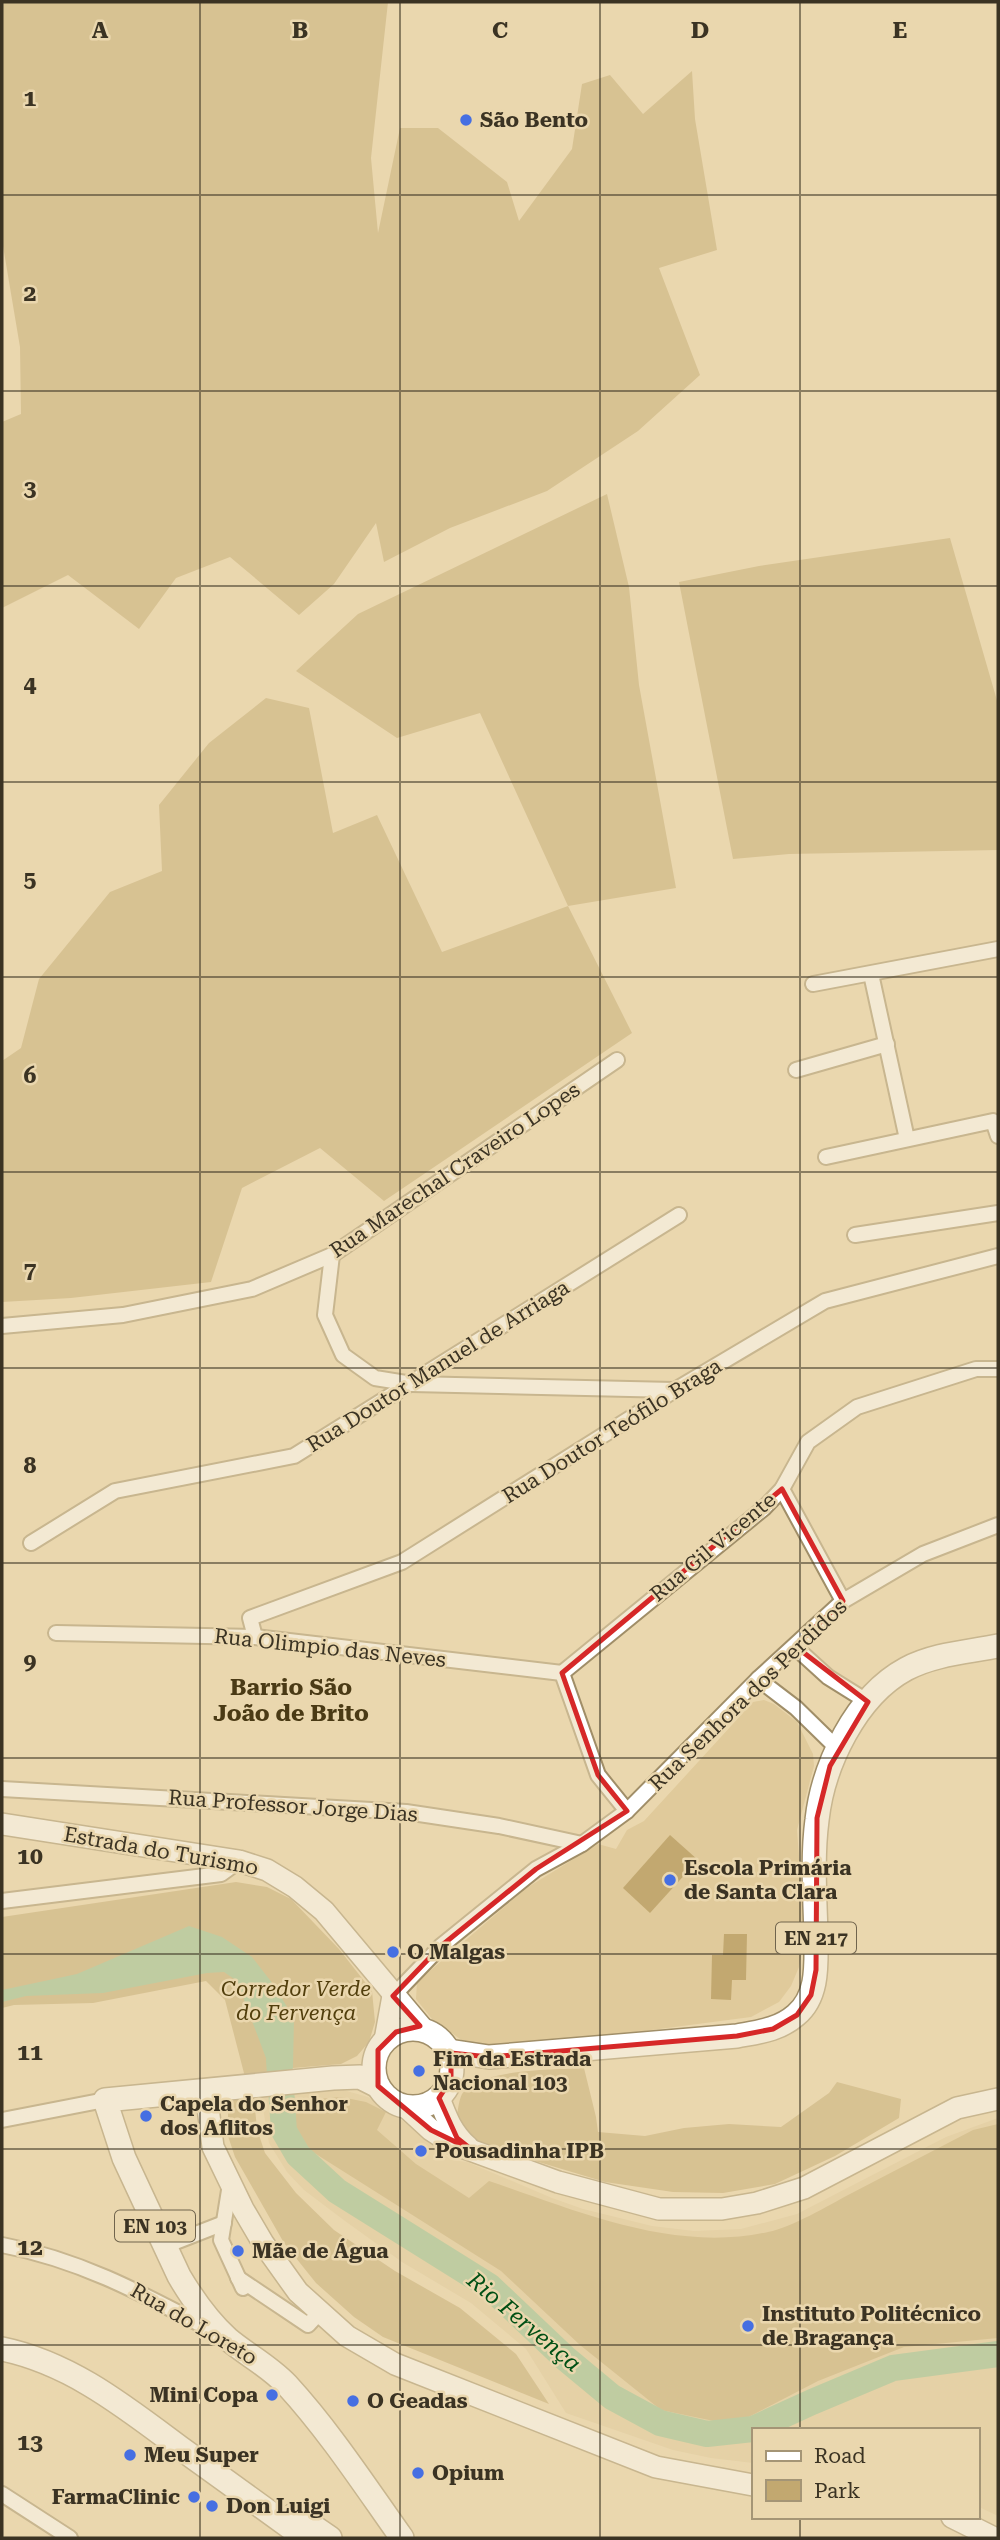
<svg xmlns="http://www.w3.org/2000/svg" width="1000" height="2540" font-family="'Roboto Serif',serif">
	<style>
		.built { fill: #e0ca9b }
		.green { fill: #c2a870 }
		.water { fill: #8dbf90 }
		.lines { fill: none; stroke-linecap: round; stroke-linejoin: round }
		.river { stroke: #8dbf90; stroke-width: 26 }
		.street-casing { stroke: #a08e68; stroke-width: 18 }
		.secondary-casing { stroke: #a08e68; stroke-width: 24 }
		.primary-casing { stroke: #a08e68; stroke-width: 26 }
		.street { stroke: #fff; stroke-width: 14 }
		.secondary { stroke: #fff; stroke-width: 21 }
		.primary { stroke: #fff; stroke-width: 23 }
		.marked { fill: none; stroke: #d62828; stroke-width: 5; stroke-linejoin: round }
		.grid { fill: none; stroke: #3b3323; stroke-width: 2; stroke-opacity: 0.55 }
		.poi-dot { fill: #466fe2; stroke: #ead7ae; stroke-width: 2.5 }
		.labels { text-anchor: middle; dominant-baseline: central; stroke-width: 5; stroke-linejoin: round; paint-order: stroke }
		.shield { fill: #ead7ae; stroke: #70644d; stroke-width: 2 }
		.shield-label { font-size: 19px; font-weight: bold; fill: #3b3323 }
		.poi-label { font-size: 21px; font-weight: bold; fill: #3b3323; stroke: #ead7ae; text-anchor: start }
		.street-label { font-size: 21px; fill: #3b3323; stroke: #ead7ae }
		.park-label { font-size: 21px; font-style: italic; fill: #513e0c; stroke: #ead7ae }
		.neighbourhood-label { font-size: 23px; font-weight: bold; fill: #4a3a15; stroke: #ead7ae }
		.water-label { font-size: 23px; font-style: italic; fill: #005015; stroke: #ead7ae }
		.grid-label { font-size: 23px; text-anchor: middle; font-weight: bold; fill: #3b3323; stroke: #ead7ae; stroke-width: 5; stroke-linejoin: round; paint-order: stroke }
	</style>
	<rect width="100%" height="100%" fill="#ead7ae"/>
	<!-- built -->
	<g class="built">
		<polygon points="764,1700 774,1704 797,1722 813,1754 814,1766 797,1830 805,1934 799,1967 791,1986 779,2002 751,2017 499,2050 470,2046 432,2019 416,1999 417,1982 525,1889 598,1844 616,1849 627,1830 644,1821 753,1702"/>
		<polygon points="343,2090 368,2097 387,2108 451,2160 467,2162 552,2198 583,2209 652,2226 694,2231 741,2229 797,2214 946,2137 998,2118 998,2516 977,2506 977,2430 753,2430 753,2463 711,2458 673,2450 566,2413 526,2349 471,2303 402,2262 345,2221 304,2190 287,2172 269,2143 261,2097"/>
	</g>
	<!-- green -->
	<g class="green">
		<polygon points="2,2 388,2 371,158 378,233 400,128 438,128 507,182 519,221 572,149 582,84 610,75 643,114 692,71 695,119 717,250 659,268 700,375 638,431 547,491 450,528 384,562 376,523 334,584 299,615 230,557 176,578 139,629 68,575 2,608 2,422 21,414 20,347 2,240"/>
		<polygon points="607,494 629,587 639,685 676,888 568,906 632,1033 384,1201 320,1148 242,1188 211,1282 71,1298 2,1302 2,1061 21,1048 39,979 110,892 162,871 159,805 209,743 266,698 309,708 333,833 377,815 442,952 568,906 480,713 397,738 296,671 358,614"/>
		<polygon points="950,538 998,704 998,850 789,854 733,859 679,582 759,566"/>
		<polygon points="670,1835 698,1860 650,1913 623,1888"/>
		<polygon points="236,1882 267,1887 291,1899 339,1949 372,1991 375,2022 369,2042 357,2056 341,2064 293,2068 245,2077 225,2000 206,1981 93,2003 14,2005 2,2008 2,1917"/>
		<polygon points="724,1934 747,1934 746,1980 732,1980 731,2000 711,1999 712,1955 723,1955"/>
		<path d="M584,2068L596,2117L598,2132L645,2136L684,2128L729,2124L781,2127L829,2093L837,2082L901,2099L899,2118L835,2156L775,2184L723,2193L673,2192L605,2182L489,2147L469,2136L457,2116C458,2109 459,2100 462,2094C481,2068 554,2070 584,2068Z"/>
		<path d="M341,2097L366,2102L386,2112L377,2130L416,2164L469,2198L489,2181C577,2211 673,2253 768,2232C792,2227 828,2206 850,2194C891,2173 932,2151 973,2130L998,2124V2338L904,2347L818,2381L733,2425L661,2410L580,2345L501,2271L308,2149L296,2128L295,2101Z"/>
		<polygon points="238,2098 254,2098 257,2129 265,2153 296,2193 334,2230 395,2271 460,2308 516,2354 549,2404 383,2337 354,2317 316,2283 284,2243 235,2157 228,2136 228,2112 233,2101"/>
	</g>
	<!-- water -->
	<polygon class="water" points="189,1926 222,1937 252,1957 273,1984 294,2018 293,2068 272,2074 237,1981 224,1972 207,1973 103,1993 26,1996 2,2002 2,1990 77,1974"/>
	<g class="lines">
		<!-- river -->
		<polyline class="river" points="279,2060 284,2131 298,2155 337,2191 489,2286 565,2358 612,2397 660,2423 707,2434 753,2429 812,2402 893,2368 998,2354"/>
		<defs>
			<g id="street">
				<polyline points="871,974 907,1139"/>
				<polyline points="813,984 998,949"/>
				<polyline points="796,1070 887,1044"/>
				<polyline points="826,1157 993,1121 998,1136"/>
				<polyline points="855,1235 998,1213"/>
				<polyline points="332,1255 325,1315 343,1355 375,1378 412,1384 674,1390"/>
				<polyline points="2,1326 123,1315 252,1289 332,1255 617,1060"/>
				<polyline points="782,1489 843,1601"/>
				<polyline points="31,1543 115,1491 294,1456 679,1215"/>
				<polyline points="56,1633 255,1637 562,1673"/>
				<polyline points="255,1637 250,1618 402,1562 675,1390 825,1301 998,1256"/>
				<polyline points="795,1647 828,1677 868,1702"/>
				<polyline points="758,1679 796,1708 838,1749"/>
				<polyline points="2,1789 406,1812 499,1826 582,1844"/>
				<polyline points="627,1811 598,1775 562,1673 764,1508 782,1489 808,1442 857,1407 976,1369 998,1369"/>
				<polyline points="2,1901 221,1874 239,1861"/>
				<polyline points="393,1996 441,1946 536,1869 582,1844 627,1811 758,1679 843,1601 923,1554 998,1525"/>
				<polyline points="2,2120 105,2100"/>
				<polyline points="230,2184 221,2240 243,2288"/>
				<path d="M2,2245C81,2260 143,2294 213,2331"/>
				<polyline points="165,2246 224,2223"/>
				<polyline points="238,2278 308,2325 319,2313"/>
				<polyline points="2,2494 70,2538"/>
			</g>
			<g id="secondary">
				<polyline points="2,1824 239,1861 267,1870 295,1887 324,1911 423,2029"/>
				<polyline points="385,2040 393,1996"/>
				<polyline points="206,2092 213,2147 243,2209 263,2243 298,2292 347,2336 395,2364 656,2467 753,2485"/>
				<path d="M439,2098C446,2117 452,2133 468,2147"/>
				<polyline points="406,2107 431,2130 451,2143 558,2182 659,2209 722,2209 757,2203 804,2188 957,2108 998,2099"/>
				<polyline points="952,2517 994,2538"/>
			</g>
			<g id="primary">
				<circle cx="413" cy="2068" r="39"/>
				<path d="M449,2051L489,2057L737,2036C758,2032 779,2030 796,2015C819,1996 816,1963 816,1936C815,1898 812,1858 817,1820C823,1765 856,1696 906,1669C934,1654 968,1652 998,1646"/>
				<path d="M378,2086L360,2077L333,2078L105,2100L124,2158L179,2276C192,2298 208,2321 228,2339C247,2355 269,2366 287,2385C330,2432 365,2486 402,2538"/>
				<path d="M2,2349C70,2363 124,2406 179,2447C221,2477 263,2508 305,2538"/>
				<polyline points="295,2514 330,2538"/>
			</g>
		</defs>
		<!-- street casing -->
		<use href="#street" class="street-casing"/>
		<!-- secondary casing -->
		<use href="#secondary" class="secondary-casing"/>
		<!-- primary casing -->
		<use href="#primary" class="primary-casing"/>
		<!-- street -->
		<use href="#street" class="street"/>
		<!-- secondary -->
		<use href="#secondary" class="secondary"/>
		<!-- primary -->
		<use href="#primary" class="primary"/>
	</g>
	<!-- marked area -->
	<path d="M0 0H1000V2540H0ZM782,1489L843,1601L795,1646L868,1702L830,1766L817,1818L816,1970L811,1995L797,2015L773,2029L737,2036L489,2057L451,2053V2079L439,2098L457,2138L472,2150L431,2130L378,2086V2050L396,2032L420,2026L393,1996L441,1946L536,1869L627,1811L598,1775L562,1673Z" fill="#ead7ae" fill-opacity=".55" fill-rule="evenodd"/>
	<path class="marked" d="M782,1489L843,1601L795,1646L868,1702L830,1766L817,1818L816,1970L811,1995L797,2015L773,2029L737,2036L489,2057L451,2053V2079L439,2098L457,2138L472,2150L431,2130L378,2086V2050L396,2032L420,2026L393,1996L441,1946L536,1869L627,1811L598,1775L562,1673Z"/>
	<!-- grid -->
	<path class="grid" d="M200,2V2538M400,2V2538M600,2V2538M800,2V2430M2,195H998M2,391H998M2,586H998M2,782H998M2,977H998M2,1172H998M2,1368H998M2,1563H998M2,1758H998M2,1954H998M2,2149H998M2,2345H998M800,2517V2538"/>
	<!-- markers -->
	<g class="poi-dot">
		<circle cx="466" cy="120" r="7"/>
		<circle cx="670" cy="1880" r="7"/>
		<circle cx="393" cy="1952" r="7"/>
		<circle cx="419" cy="2071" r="7"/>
		<circle cx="146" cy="2116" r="7"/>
		<circle cx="421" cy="2151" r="7"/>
		<circle cx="238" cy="2251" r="7"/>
		<circle cx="748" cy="2326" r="7"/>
		<circle cx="272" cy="2395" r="7"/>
		<circle cx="353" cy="2401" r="7"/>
		<circle cx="130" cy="2455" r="7"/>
		<circle cx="418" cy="2473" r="7"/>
		<circle cx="194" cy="2497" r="7"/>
		<circle cx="212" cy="2506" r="7"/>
	</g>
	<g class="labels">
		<!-- shield labels -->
		<g class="shield">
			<rect x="776" y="1922.5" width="80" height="31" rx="5"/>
			<rect x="115" y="2210.5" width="80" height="31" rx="5"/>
		</g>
		<g class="shield-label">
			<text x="816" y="1938">EN 217</text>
			<text x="155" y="2226">EN 103</text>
		</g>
		<!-- poi labels -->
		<g class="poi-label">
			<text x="480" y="120">São Bento</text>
			<text x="684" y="1868">Escola Primária<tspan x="684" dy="24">de Santa Clara</tspan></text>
			<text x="407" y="1952">O Malgas</text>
			<text x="433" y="2059">Fim da Estrada<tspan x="433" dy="24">Nacional 103</tspan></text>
			<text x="160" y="2104">Capela do Senhor<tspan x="160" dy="24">dos Aflitos</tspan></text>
			<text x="435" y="2151">Pousadinha IPB</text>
			<text x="252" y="2251">Mãe de Água</text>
			<text x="762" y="2314">Instituto Politécnico<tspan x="762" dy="24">de Bragança</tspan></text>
			<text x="258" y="2395" text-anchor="end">Mini Copa</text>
			<text x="367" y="2401">O Geadas</text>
			<text x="144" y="2455">Meu Super</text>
			<text x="432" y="2473">Opium</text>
			<text x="180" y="2497" text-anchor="end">FarmaClinic</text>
			<text x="226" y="2506">Don Luigi</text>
		</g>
		<!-- street labels -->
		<g class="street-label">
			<text transform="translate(455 1170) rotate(-34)">Rua Marechal Craveiro Lopes</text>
			<text transform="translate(438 1366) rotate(-32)">Rua Doutor Manuel de Arriaga</text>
			<text transform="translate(612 1431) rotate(-32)">Rua Doutor Teófilo Braga</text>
			<text transform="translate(713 1547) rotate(-40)">Rua Gil Vicente</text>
			<text transform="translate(330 1648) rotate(6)">Rua Olimpio das Neves</text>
			<text transform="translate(748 1695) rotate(-44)">Rua Senhora dos Perdidos</text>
			<text transform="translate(293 1806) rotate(4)">Rua Professor Jorge Dias</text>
			<text transform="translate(161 1851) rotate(10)">Estrada do Turismo</text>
			<text transform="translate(194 2324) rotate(30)">Rua do Loreto</text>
		</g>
		<!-- park labels -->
		<g class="park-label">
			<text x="296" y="1989">Corredor Verde<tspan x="296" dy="24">do Fervença</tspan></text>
		</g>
		<!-- neighbourhood labels -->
		<g class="neighbourhood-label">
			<text x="291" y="1687">Barrio São<tspan x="291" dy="26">João de Brito</tspan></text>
		</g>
		<!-- water labels -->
		<g class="water-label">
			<text transform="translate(524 2322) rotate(40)">Rio Fervença</text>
		</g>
	</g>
	<g class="grid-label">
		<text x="100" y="38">A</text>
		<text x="300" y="38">B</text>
		<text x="500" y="38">C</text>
		<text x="700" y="38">D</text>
		<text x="900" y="38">E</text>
		<text x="30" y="106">1</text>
		<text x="30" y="301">2</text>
		<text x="30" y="496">3</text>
		<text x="30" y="692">4</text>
		<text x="30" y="887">5</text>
		<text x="30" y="1083">6</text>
		<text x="30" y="1278">7</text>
		<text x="30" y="1473">8</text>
		<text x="30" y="1669">9</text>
		<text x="30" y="1864">10</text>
		<text x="30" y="2060">11</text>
		<text x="30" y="2255">12</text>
		<text x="30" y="2450">13</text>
	</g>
	<!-- border -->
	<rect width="1000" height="2540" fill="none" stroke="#3b3323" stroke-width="7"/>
	<!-- legend -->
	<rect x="752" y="2428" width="228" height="91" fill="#ead7ae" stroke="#a49576" stroke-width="2"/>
	<rect x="766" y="2451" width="35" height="10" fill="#ffffff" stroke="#a49576" stroke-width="2"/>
	<text x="814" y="2463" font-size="21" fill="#3b3323">Road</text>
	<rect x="766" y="2480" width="35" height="21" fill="#c2a870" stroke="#a49576" stroke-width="2"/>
	<text x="814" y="2498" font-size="21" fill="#3b3323">Park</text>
</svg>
